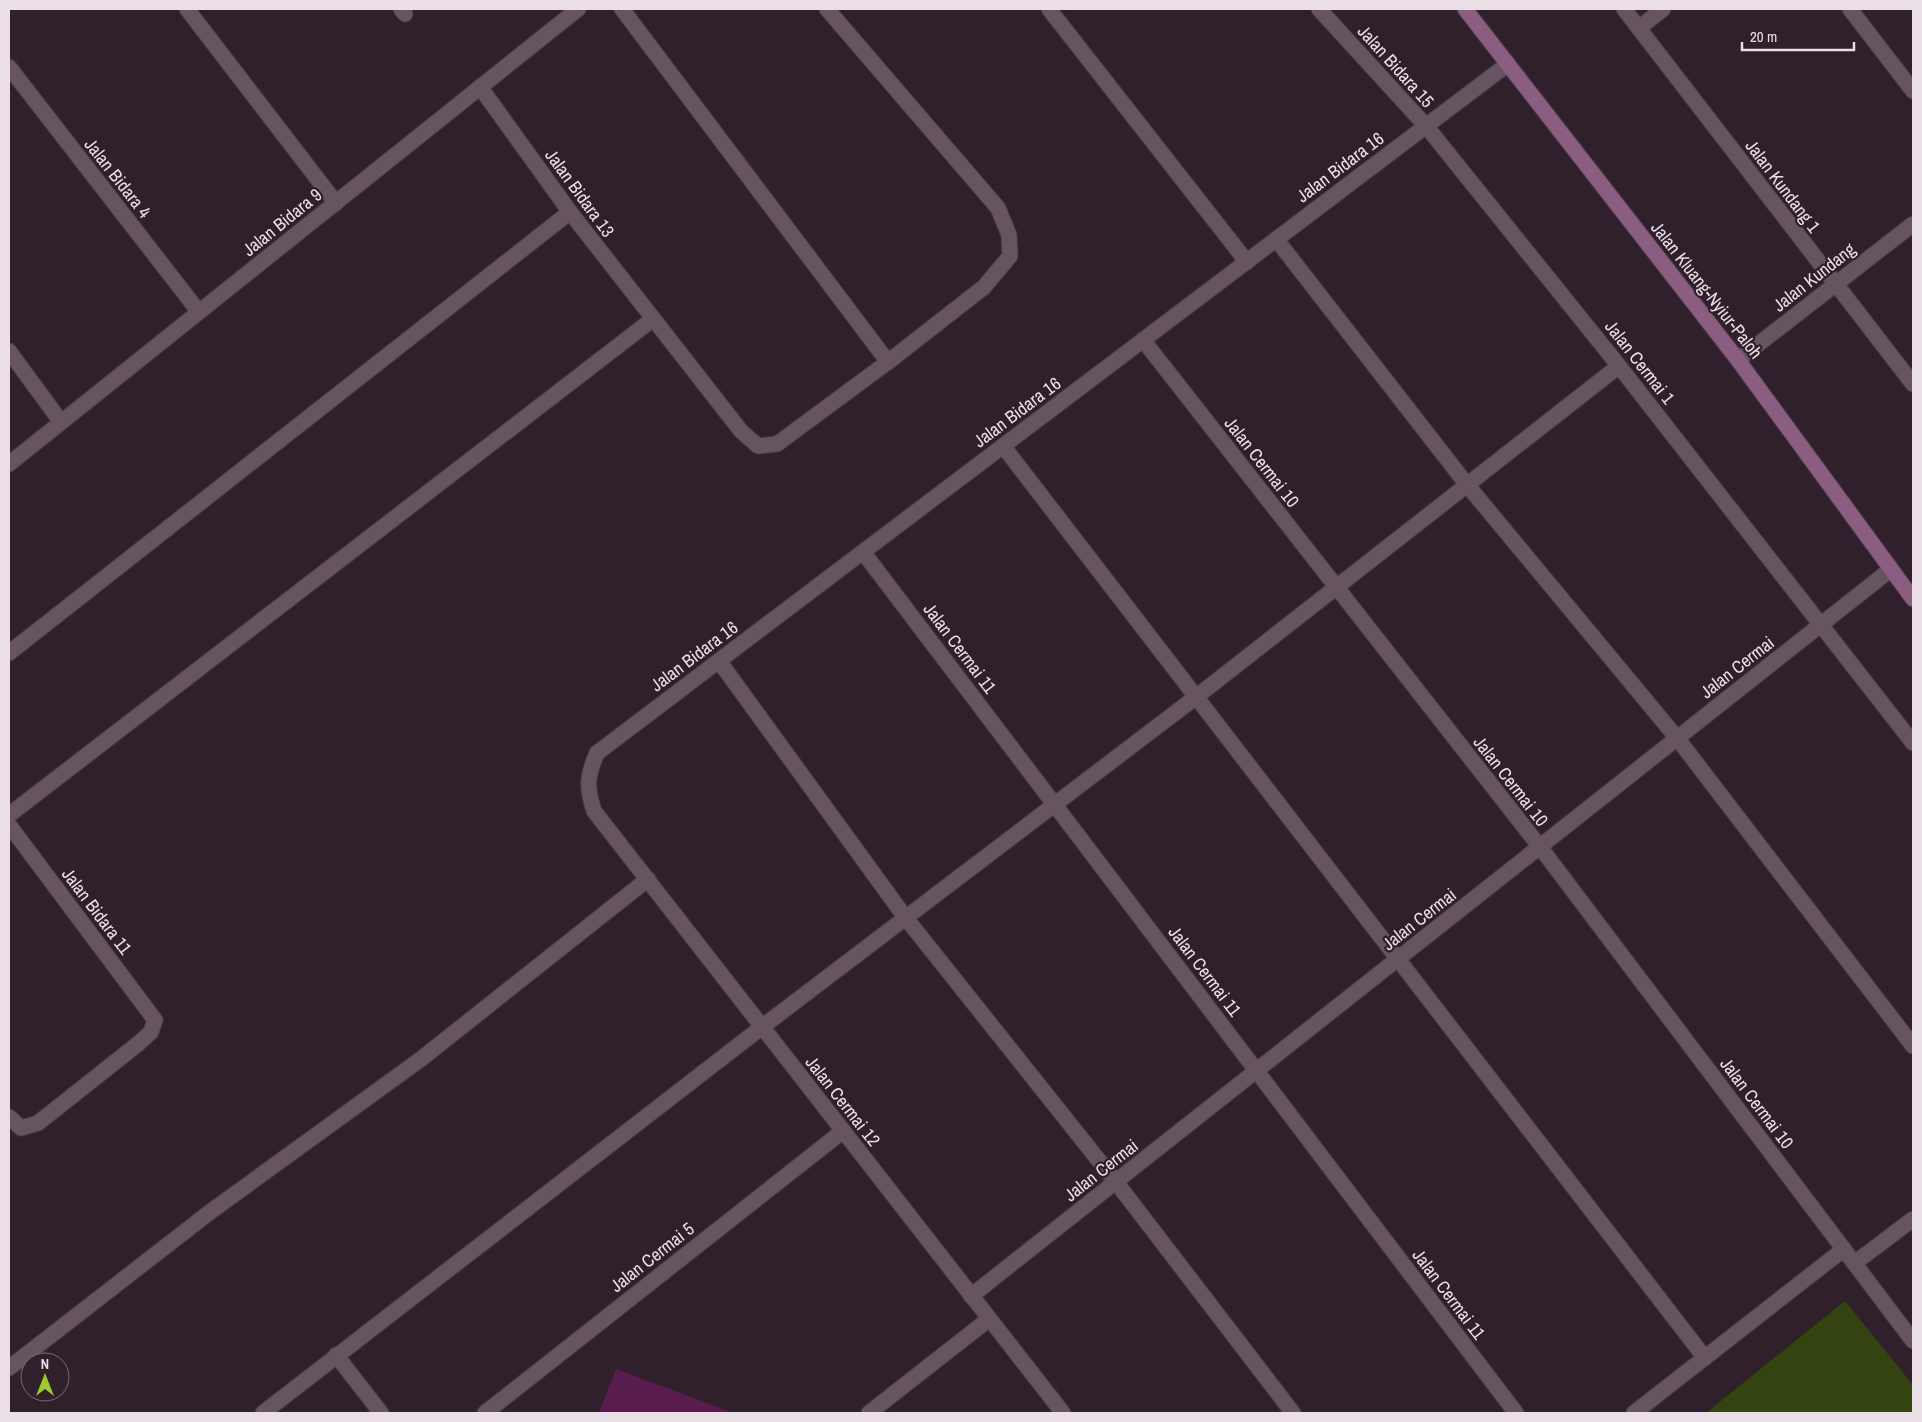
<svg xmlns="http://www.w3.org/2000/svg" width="1922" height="1422" font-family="'Archivo Narrow',sans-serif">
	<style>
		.green { fill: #344411 }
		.building { fill: #581d4d }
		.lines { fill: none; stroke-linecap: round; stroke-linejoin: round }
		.lane-casing { stroke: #4a3c47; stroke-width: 17 }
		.street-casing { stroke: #4a3c47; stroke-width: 17 }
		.secondary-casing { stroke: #4a3c47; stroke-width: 17 }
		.lane { stroke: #665561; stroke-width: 15 }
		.street { stroke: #665561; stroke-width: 15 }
		.secondary { stroke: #8b5d80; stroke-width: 15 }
		.labels { text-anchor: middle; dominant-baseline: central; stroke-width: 4.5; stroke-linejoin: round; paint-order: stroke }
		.street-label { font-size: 18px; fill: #eadfe7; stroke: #2f202c }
	</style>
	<rect width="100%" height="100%" fill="#2f202c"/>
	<!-- green -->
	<polygon class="green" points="1845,1301 1913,1385 1913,1413 1706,1413"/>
	<!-- building -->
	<polygon class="building" points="616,1369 734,1413 599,1413"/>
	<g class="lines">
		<defs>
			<g id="lane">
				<polyline points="187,9 336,203"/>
				<polyline points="622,9 888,362"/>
				<polyline points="1049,9 1247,262"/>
				<polyline points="1850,9 1913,91"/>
				<polyline points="1639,28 1663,9"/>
				<polyline points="1276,239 1468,486 1677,738 1913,1046"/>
				<polyline points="9,351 61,422"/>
				<polyline points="1003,446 1705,1358"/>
				<polyline points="9,653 570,212"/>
				<polyline points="719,661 905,917 1116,1182 1293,1413"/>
				<polyline points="9,1117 21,1128 38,1123 139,1043 151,1032 155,1020"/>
				<polyline points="263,1413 762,1027"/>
				<polyline points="869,1413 989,1319"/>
			</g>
			<g id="street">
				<polyline points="401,9 405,14"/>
				<polyline points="1319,9 1426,126 1619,366 1913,743"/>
				<polyline points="1624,9 1913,384"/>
				<polyline points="9,67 199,312"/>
				<polyline points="480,87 570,212 741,431 758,446 777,444 888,362 984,287 1010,256 1009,235 998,208 827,9"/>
				<polyline points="1143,340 1540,847 1913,1341"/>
				<polyline points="1738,360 1913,224"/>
				<polyline points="9,464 578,9"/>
				<polyline points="863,552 1516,1413"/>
				<polyline points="9,815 653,319"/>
				<polyline points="9,825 155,1020"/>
				<polyline points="762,1027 1196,697 1619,366"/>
				<polyline points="1856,1262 1913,1219"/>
				<polyline points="971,1296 1890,570"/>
				<polyline points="336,1355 381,1413"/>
				<polyline points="9,1368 210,1212 421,1059 648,879"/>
				<polyline points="485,1413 843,1131"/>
				<path d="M1063,1413L594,811C586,787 587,776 597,753L1508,64"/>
				<polyline points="1634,1413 1844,1249"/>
			</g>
			<polyline id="secondary" points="1465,9 1738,360 1913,599"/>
		</defs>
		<!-- lane casing -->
		<use href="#lane" class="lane-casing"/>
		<!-- street casing -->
		<use href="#street" class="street-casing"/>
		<!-- secondary casing -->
		<use href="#secondary" class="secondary-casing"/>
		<!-- lane -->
		<use href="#lane" class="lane"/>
		<!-- street -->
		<use href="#street" class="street"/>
		<!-- secondary -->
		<use href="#secondary" class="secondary"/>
	</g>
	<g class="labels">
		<!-- street labels -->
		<g class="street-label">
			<text transform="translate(1396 66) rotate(48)">Jalan Bidara 15</text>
			<text transform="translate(1340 167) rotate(-37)">Jalan Bidara 16</text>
			<text transform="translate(118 178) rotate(52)">Jalan Bidara 4</text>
			<text transform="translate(1783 186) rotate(53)">Jalan Kundang 1</text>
			<text transform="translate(580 193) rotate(54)">Jalan Bidara 13</text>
			<text transform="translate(282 222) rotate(-39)">Jalan Bidara 9</text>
			<text transform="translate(1814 277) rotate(-38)">Jalan Kundang</text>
			<text transform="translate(1707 290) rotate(52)">Jalan Kluang-Nyiur-Paloh</text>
			<text transform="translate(1640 362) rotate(52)">Jalan Cermai 1</text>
			<text transform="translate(1017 412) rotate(-37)">Jalan Bidara 16</text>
			<text transform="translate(1262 462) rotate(52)">Jalan Cermai 10</text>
			<text transform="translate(960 648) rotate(53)">Jalan Cermai 11</text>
			<text transform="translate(694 656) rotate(-37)">Jalan Bidara 16</text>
			<text transform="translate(1737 667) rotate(-38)">Jalan Cermai</text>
			<text transform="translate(1511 781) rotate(52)">Jalan Cermai 10</text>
			<text transform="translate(97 911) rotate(53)">Jalan Bidara 11</text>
			<text transform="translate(1419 919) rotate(-38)">Jalan Cermai</text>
			<text transform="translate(1205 971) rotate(53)">Jalan Cermai 11</text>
			<text transform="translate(843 1101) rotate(52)">Jalan Cermai 12</text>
			<text transform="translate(1757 1103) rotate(53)">Jalan Cermai 10</text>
			<text transform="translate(1101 1170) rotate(-38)">Jalan Cermai</text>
			<text transform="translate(652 1257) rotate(-38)">Jalan Cermai 5</text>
			<text transform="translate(1449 1294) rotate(53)">Jalan Cermai 11</text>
		</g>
	</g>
	<!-- border -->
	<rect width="1922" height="1422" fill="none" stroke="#eadfe7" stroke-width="20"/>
	<!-- north arrow -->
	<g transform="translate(45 1377)"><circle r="24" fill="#2f202c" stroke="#7a6c77"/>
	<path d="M0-4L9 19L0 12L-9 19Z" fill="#9eca2f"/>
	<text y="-8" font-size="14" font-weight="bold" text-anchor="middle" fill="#eadfe7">N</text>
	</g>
	<!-- scale -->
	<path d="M1742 42v8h112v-8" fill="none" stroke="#eadfe7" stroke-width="2.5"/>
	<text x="1750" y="42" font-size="15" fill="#eadfe7" stroke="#2f202c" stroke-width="4" paint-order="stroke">20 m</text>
</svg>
